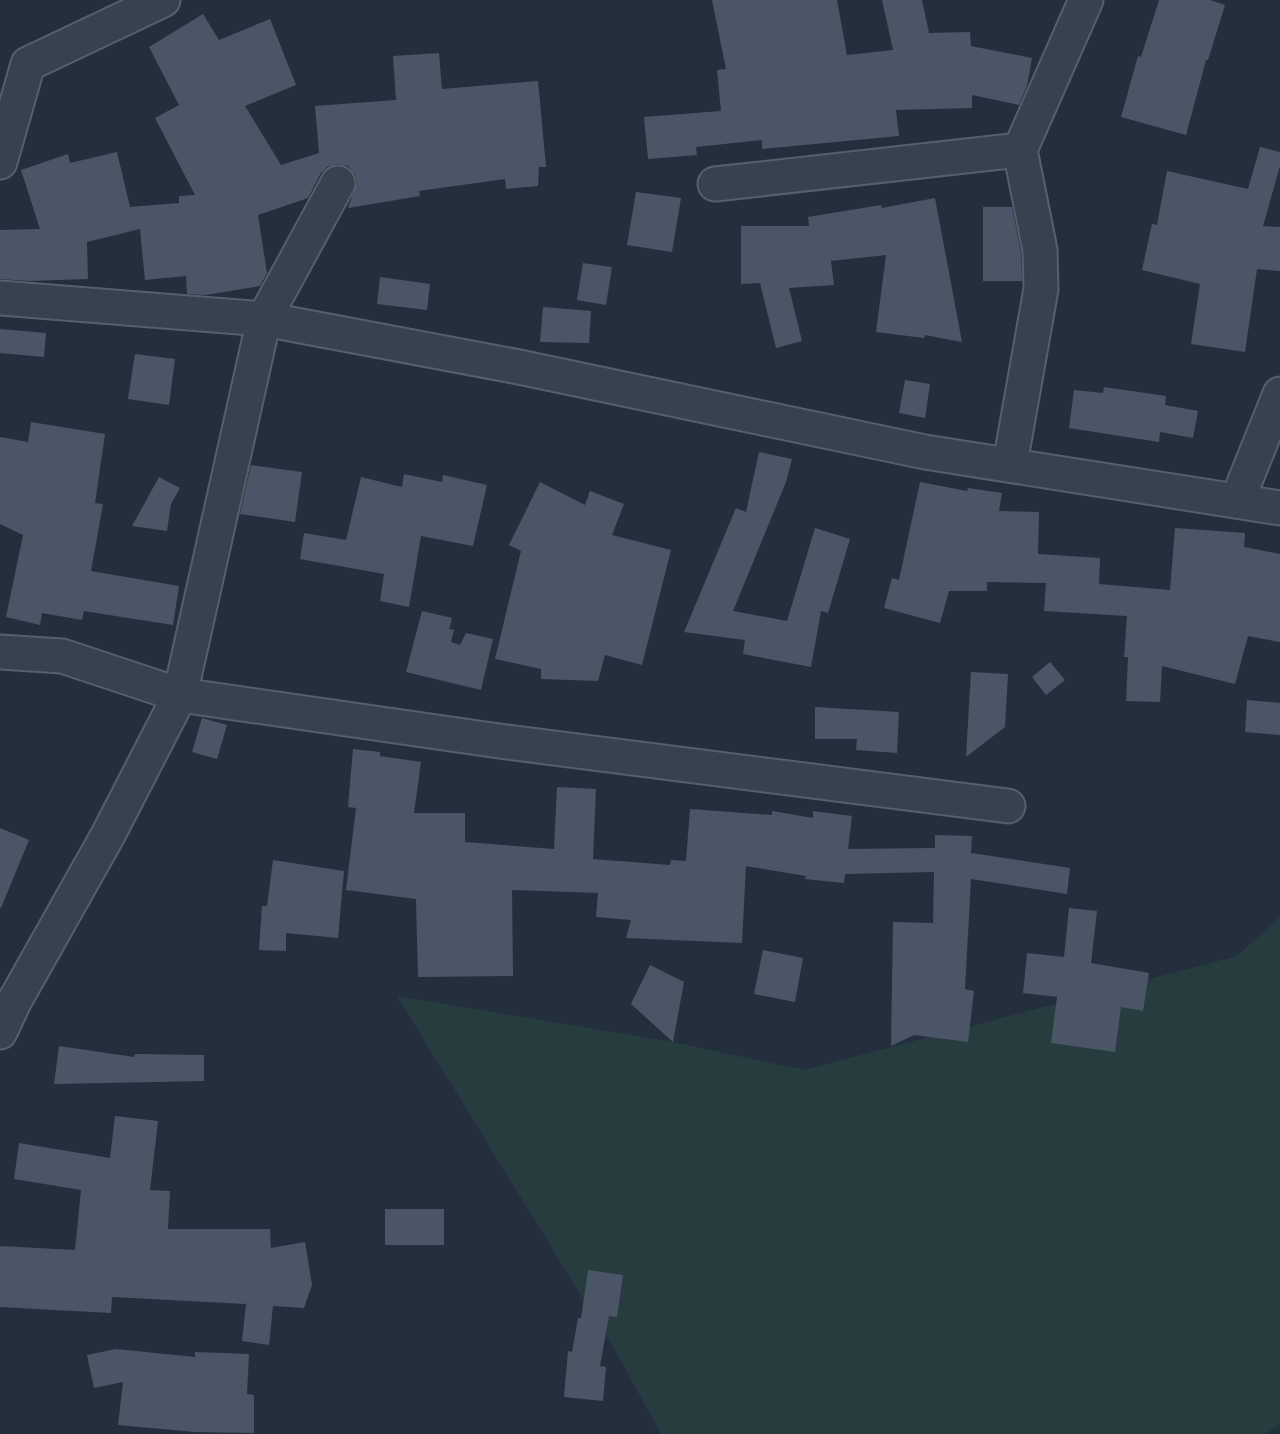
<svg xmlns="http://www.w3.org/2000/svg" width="1280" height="1434" font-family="'Nunito Sans',sans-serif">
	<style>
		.green { fill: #263c3f }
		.building { fill: #4a5667 }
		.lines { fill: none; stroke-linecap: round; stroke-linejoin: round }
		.minor-casing { stroke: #565f6c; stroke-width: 37 }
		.minor { stroke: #38414e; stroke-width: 33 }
	</style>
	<rect width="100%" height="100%" fill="#242f3e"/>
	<!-- green -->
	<polygon class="green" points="1280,917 1280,1424 1265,1434 661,1434 617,1354 397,996 673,1042 804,1070 1237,956"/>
	<!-- building -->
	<g class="building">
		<polygon points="712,0 837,0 847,55 893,50 882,0 922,0 929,33 970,32 971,46 1032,58 1027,86 1019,105 972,95 972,108 896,110 899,136 762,149 762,140 696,147 697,155 648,159 644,117 721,111 717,70 726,69"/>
		<polygon points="1159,0 1210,0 1225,5 1208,60 1206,60 1186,135 1121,117 1138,56 1141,57"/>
		<polygon points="203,14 219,40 270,19 296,85 245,106 281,165 319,153 315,106 396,100 393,56 439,53 442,89 538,81 546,167 539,167 538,186 506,189 505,179 419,191 420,196 348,208 357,182 355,174 348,166 337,164 327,167 321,173 308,198 258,215 267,273 260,286 206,295 187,294 186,276 145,280 140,229 87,242 88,279 29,281 0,279 0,230 40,229 21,170 68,154 70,163 117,152 130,207 179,203 179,196 195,195 155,118 179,105 149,47"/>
		<polygon points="1260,147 1280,152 1280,166 1263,226 1280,227 1280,271 1257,269 1245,352 1191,344 1200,284 1142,270 1152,224 1157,225 1167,171 1248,189"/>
		<polygon points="636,192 681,198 672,252 627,245"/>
		<polygon points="935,198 962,342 925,335 924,338 876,332 886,255 831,261 834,285 789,288 802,341 776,348 760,283 741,284 741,226 809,226 808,217 881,205 882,208"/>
		<polygon points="983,207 1012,207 1021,252 1022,281 983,281"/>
		<polygon points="583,263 612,267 606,305 577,300"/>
		<polygon points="380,277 430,284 427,310 377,304"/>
		<polygon points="543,307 591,311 589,343 540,342"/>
		<polygon points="0,329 46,333 44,357 0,353"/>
		<polygon points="135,354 175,359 169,405 128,399"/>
		<polygon points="905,380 930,384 925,418 899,413"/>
		<polygon points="1104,387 1166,396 1165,405 1198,411 1193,438 1160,432 1159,442 1069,428 1074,390 1103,393"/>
		<polygon points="31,422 105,434 95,503 103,504 91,571 179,586 173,625 84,611 82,620 42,613 40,625 6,617 23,535 0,524 0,437 28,442"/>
		<polygon points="759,452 792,459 786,482 733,611 787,621 815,528 850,539 828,613 821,611 811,667 743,654 745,640 684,632 736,508 746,512"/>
		<polygon points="251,465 302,472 295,522 240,514"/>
		<polygon points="404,474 442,482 443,475 487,485 473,546 421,536 409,607 380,601 384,574 300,559 304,533 346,540 361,477 402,487"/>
		<polygon points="159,477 180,488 171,504 167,531 132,526"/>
		<polygon points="540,482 585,505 590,491 624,504 612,535 671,550 642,665 605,655 598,681 541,679 541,669 495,659 521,551 509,545"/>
		<polygon points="920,482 967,491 968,488 1002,493 999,511 1039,512 1038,554 1100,558 1099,584 1170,590 1175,528 1245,533 1244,547 1280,554 1280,642 1248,636 1235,684 1162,666 1160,702 1126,701 1128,657 1124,657 1127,616 1044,611 1046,583 987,582 987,591 949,591 940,623 884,608 892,578 899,580"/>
		<polygon points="422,611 452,618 449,629 454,630 451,642 460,645 466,633 493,639 481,690 406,672"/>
		<polygon points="1050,662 1065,680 1046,695 1032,677"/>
		<polygon points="971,672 1008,674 1005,727 966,757"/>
		<polygon points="1247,700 1280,703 1280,735 1245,732"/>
		<polygon points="815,707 899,712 897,753 856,750 857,739 815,739"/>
		<polygon points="202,718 227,725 217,759 192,752"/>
		<polygon points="353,749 380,752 380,756 421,762 414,813 465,813 465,842 554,849 557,787 596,789 593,859 670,865 671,860 686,861 690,809 772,815 772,811 813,818 813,811 852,816 848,849 935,848 935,835 972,836 971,853 1070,868 1067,894 971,879 965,989 974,991 968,1042 914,1035 891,1046 893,922 933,923 934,872 845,874 844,883 805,879 806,876 746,866 742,943 626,938 631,920 596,917 598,893 512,890 513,976 418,977 416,899 346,890 356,808 348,807"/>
		<polygon points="0,828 29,840 1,908 0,908"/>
		<polygon points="273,860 344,871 338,938 286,933 286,951 259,950 262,906 267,906"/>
		<polygon points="1069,908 1097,911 1091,963 1149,973 1143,1011 1121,1007 1115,1052 1051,1043 1057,997 1023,993 1027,953 1064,957"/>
		<polygon points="763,950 803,958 795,1002 754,994"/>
		<polygon points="650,965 684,982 673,1042 631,1004"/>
		<polygon points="59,1046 134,1057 135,1054 204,1055 204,1081 54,1084"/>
		<polygon points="115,1116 158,1121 150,1190 170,1191 168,1229 270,1229 271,1248 305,1242 312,1285 304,1308 273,1306 269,1345 242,1341 246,1304 112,1297 111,1313 0,1307 0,1246 75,1250 81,1190 14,1179 19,1143 110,1158"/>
		<rect x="385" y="1209" width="59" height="36"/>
		<polygon points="588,1270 623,1275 617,1317 609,1316 600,1366 606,1367 603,1401 564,1397 568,1351 572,1352 578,1318 581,1318"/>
		<polygon points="116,1349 195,1357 195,1352 249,1354 247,1394 254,1395 254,1433 195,1432 118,1425 123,1382 94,1388 87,1355"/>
	</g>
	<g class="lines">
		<defs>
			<g id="minor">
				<polyline points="0,162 28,64 163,0"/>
				<polyline points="715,184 1020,150"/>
				<polyline points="0,298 264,319 519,367 925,452 1280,508"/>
				<polyline points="1010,464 1041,289 1040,250 1020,150 1086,0"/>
				<polyline points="1237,501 1280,394"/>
				<polyline points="0,652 62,656 180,695 499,741 1008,806"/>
				<polyline points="0,1032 14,1002 108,835 180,695 264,319 338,183"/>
			</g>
		</defs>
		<!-- minor casing -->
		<use href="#minor" class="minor-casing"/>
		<!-- minor -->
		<use href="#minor" class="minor"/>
	</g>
</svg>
